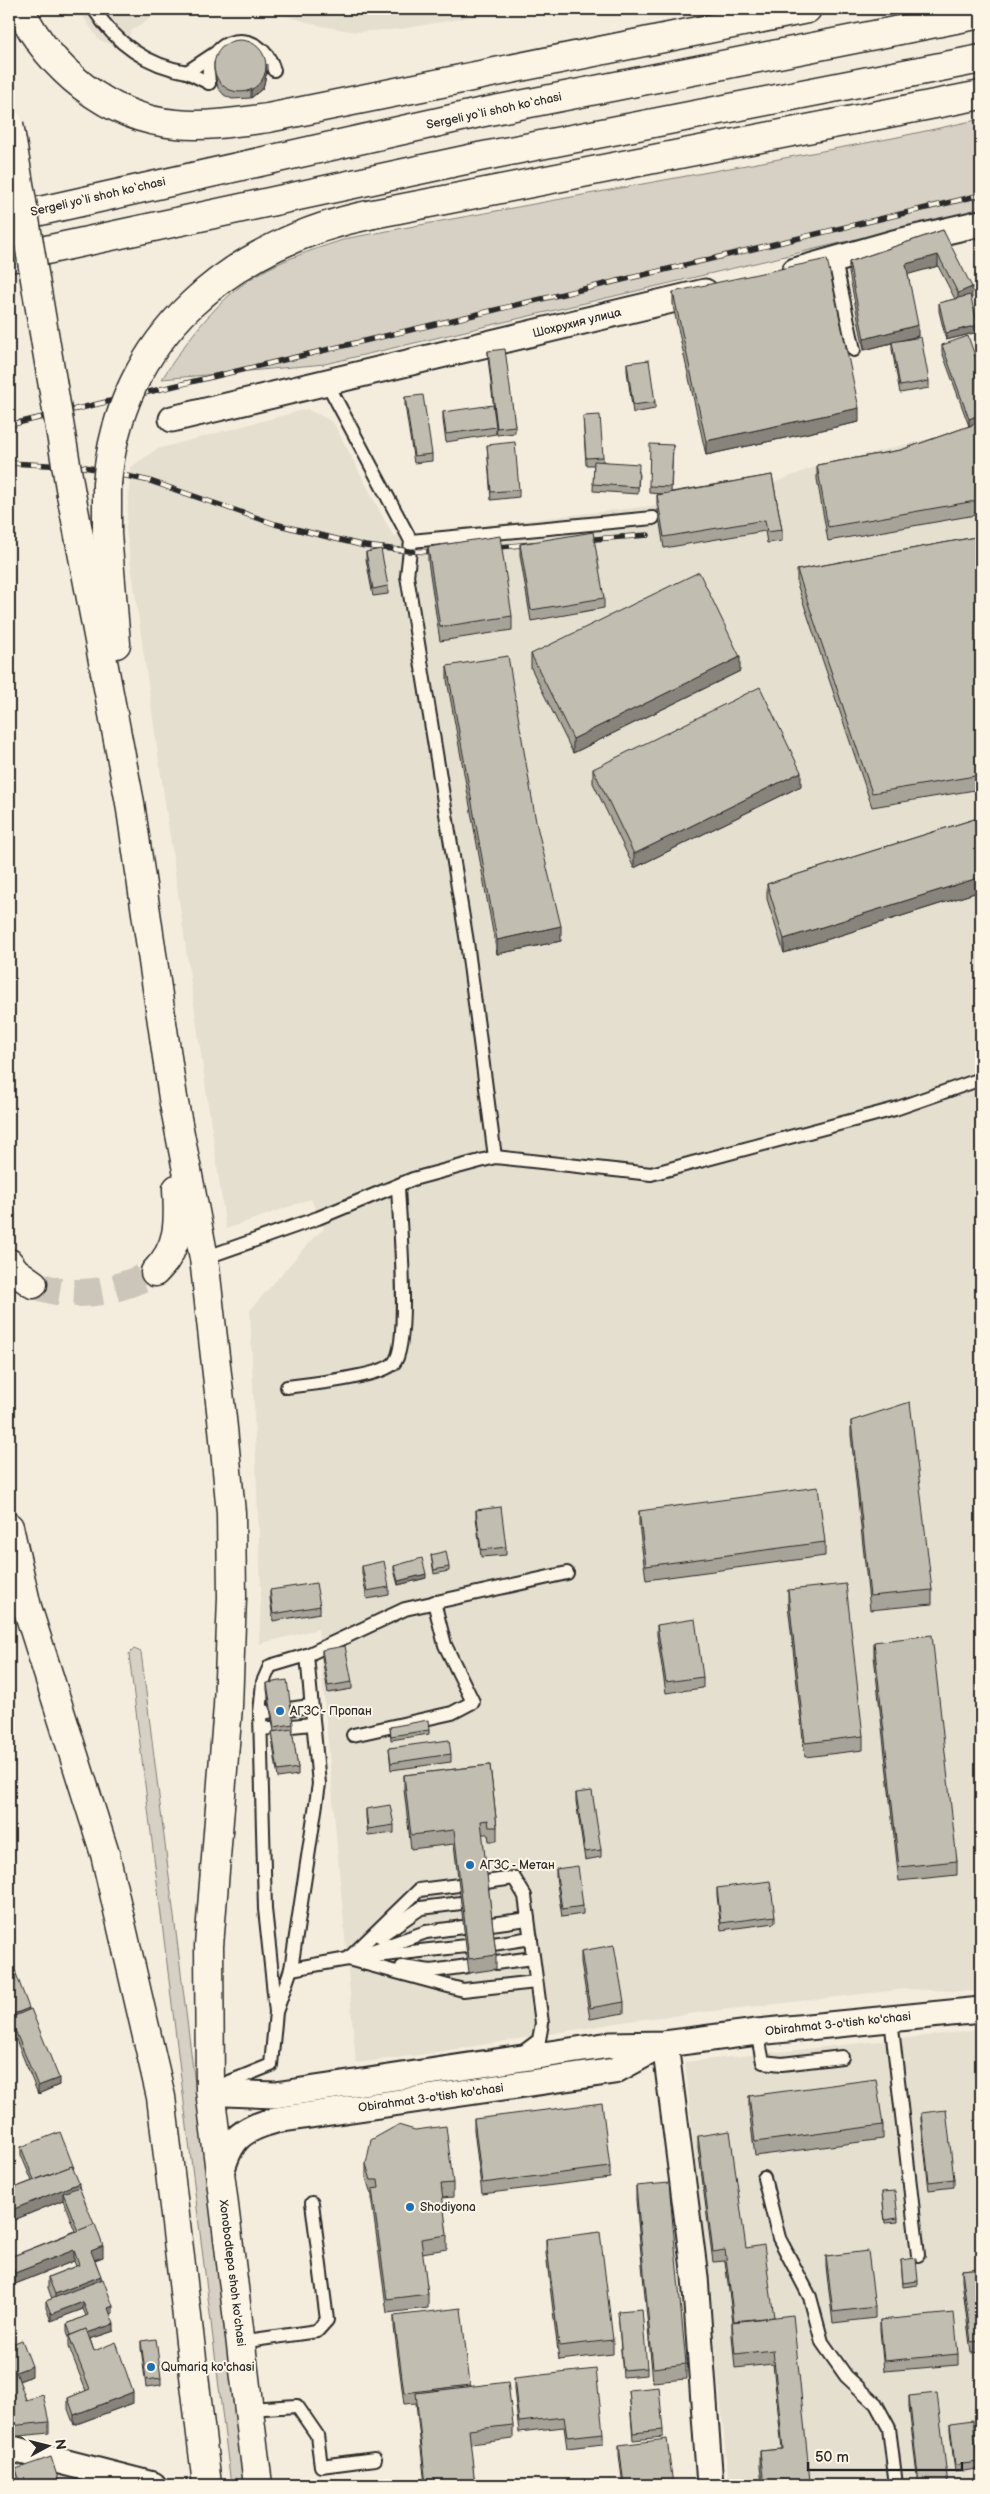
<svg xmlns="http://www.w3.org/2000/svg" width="990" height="2494" font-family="'Balsamiq Sans',sans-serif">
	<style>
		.built { fill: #e5dfd0 }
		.green { fill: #d6d1c4; stroke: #807e78 }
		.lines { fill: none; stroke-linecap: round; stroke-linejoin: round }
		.highway-tunnel { stroke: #ccc6ba; stroke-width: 28; stroke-dasharray: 28 14; stroke-linecap: butt }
		.lane-casing { stroke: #2b2b2b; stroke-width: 16 }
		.street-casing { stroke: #2b2b2b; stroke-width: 29 }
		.primary-casing { stroke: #2b2b2b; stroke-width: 31 }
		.highway-casing { stroke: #2b2b2b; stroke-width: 31 }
		.lane { stroke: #fcf5e5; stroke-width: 12 }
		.street { stroke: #fcf5e5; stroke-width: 25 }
		.primary { stroke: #fcf5e5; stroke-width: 28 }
		.highway { stroke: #fcf5e5; stroke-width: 28 }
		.rail-casing { stroke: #2b2b2b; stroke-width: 5.5 }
		.rail { stroke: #fcf5e5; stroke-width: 4; stroke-dasharray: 11; stroke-linecap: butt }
		.highway-bridge-casing { stroke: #2b2b2b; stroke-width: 31; stroke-linecap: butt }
		.highway-bridge { stroke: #fcf5e5; stroke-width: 28 }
		.wall { fill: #a7a398; stroke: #2b2b2b }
		.shaded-wall { fill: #88847c; stroke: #2b2b2b }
		.building { fill: #c2bdb1; stroke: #2b2b2b }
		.poi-dot { fill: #1f6fb2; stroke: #fcf5e5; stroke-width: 2 }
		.labels { text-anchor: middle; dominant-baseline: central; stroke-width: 4; stroke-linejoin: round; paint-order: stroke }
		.street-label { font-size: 12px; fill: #2b2b2b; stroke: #fcf5e5 }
		.poi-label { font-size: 12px; fill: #2b2b2b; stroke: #fcf5e5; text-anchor: start }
	</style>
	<rect width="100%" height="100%" fill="#f4edde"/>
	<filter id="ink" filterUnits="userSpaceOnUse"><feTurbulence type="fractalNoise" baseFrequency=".02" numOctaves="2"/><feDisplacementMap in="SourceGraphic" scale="10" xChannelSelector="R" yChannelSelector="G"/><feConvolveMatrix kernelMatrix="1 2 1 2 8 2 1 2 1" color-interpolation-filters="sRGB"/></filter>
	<g filter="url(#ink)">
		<!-- built -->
		<g class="built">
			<polygon points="78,9 164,9 131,31 123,49 99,40"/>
			<polygon points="263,9 517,9 401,29 356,32 321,26"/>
			<polygon points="307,409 333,422 393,536 650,506 773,483 815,467 981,426 981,1992 906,1989 636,2020 419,2055 356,2063 318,1629 259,1644 261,1590 250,1310 314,1237 324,1229 311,1199 226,1229 126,530 131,467 157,449"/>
			<polygon points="981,2030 981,2485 729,2485 685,2062"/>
		</g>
		<!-- green -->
		<g class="green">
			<path d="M981,119V210L325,364L162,379C183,346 207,313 238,288C269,263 312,250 349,238L893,138Z"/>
			<polygon points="134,1649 141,1652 245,2485 231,2485 129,1654"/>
		</g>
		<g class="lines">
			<!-- highway-tunnel -->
			<path class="highway-tunnel" d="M33,1284C74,1301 117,1292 155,1272"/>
			<defs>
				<g id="lane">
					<path d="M94,9C116,44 146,65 187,72"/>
					<path d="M209,83C203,36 260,24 274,70"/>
					<polyline points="209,83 187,72 214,54"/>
					<polyline points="835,261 854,350"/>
					<polyline points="327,383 411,541 407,576 467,942 495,1157"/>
					<polyline points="411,541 653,518"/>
					<polyline points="204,1258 318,1218 413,1179 495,1157 651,1174 895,1109 981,1079"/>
					<path d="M287,1387C308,1384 381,1377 394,1363C411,1344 399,1217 398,1186"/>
					<polyline points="307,1655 405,1609 567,1573"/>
					<polyline points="260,1713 310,1706"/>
					<polyline points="261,1729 312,1724"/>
					<polyline points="353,1735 452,1713 473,1702 445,1645 434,1602"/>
					<polyline points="486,1882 514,1878 525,1896 542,2023 539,2040 523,2052"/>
					<polyline points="491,1924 528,1919"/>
					<polyline points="380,1936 421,1908 461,1903"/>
					<polyline points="493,1944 531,1938"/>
					<polyline points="369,1952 426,1932 463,1927"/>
					<polyline points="348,1959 463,1990 536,1982"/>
					<polyline points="348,1959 419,1890 459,1885"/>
					<polyline points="496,1963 533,1958"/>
					<polyline points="402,1967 431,1971 468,1966"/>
					<polyline points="291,1969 348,1959 466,1946"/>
					<polyline points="891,2019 918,2255"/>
					<polyline points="757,2032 763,2062 782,2064 842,2057"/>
					<polyline points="217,2087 271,2065 276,2012 265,1909 260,1713 263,1682 270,1666 307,1655 319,1784 291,1969 276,2012"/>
					<polyline points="764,2178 779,2238 810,2297 822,2342 846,2376 876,2404 889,2428 896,2485"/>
					<polyline points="240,2342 317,2331 327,2320 312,2203"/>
					<polyline points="248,2409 297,2406 317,2435 321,2466 375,2459"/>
				</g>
				<g id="street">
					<polyline points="795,271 894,243 981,223"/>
					<polyline points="172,419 705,292"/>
					<polyline points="665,2044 695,2277 710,2485"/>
					<polyline points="210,2090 226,2093 275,2095 610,2045 665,2044 757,2032 981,2010"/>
					<path d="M220,2176C230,2139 239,2130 276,2120L614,2071L660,2046"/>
					<polyline points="9,2448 153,2485"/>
				</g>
				<g id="primary">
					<polyline points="9,218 479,113 981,14"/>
					<polyline points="9,258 479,157 981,59"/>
				</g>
				<g id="highway">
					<path d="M20,9C50,69 107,118 176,124C207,127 238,122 268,118L807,9"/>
					<polyline points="373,214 981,95"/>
					<polyline points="107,484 107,534 116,644"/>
					<polyline points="71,494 130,803 173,1098 204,1258 223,1428 231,1513 232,1597 228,1706 209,1946 210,2090 258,2485"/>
					<polyline points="9,1263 16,1272 33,1284"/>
					<path d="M155,1272C180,1248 179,1221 177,1189"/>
					<polyline points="9,1527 27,1607 105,1854 161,2097 207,2485"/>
				</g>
			</defs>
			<!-- lane casing -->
			<use href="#lane" class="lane-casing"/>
			<!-- street casing -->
			<use href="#street" class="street-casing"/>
			<!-- primary casing -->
			<use href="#primary" class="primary-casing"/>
			<!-- highway casing -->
			<use href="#highway" class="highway-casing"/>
			<!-- lane -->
			<use href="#lane" class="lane"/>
			<!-- street -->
			<use href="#street" class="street"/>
			<!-- primary -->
			<use href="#primary" class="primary"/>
			<!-- highway -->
			<use href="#highway" class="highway"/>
			<defs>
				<g id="rail">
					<polyline points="9,425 981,195"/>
					<polyline points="9,463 85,467 150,481 275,524 365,546 409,551 441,552"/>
					<polyline points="581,540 648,535"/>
					<polyline points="488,548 533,544"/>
				</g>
			</defs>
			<!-- rail casing -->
			<use href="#rail" class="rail-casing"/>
			<!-- rail -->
			<use href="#rail" class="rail"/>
			<defs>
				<g id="highway-bridge">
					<polyline points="9,124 71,494"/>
					<path d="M107,484C119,335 234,242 373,214"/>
				</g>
			</defs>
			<!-- highway-bridge casing -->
			<use href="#highway-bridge" class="highway-bridge-casing"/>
			<!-- highway-bridge -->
			<use href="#highway-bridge" class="highway-bridge"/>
		</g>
		<!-- wall -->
		<g class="wall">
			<polygon points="214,62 267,71 263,88 251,98 232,99 224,95 218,88 214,70"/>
			<polygon points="943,230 972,298 971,299 978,332 946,340 939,311 939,303 955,299 938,266 908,274 918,336 904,340 929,381 929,388 900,393 892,349 892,343 864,350 849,273 849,262"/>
			<polygon points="673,292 859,422 706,455 673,306"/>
			<polygon points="942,345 981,373 969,426 942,352"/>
			<polygon points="488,351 515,426 515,433 497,435 488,358"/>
			<polygon points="627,363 655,402 655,409 633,413 627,371"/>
			<polygon points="405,397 432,454 432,461 414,463 405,405"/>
			<polygon points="443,412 496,427 496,434 446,442 443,420"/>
			<polygon points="583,416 603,457 603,461 639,471 638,494 593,491 594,465 586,465"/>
			<polygon points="981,422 981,514 828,541 817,479 817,465 901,450"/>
			<polygon points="487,445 519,490 519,497 491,500"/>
			<polygon points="673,445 671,492 772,475 782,530 782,541 767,543 765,531 664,548 657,505 657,495 663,494 649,493 649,486"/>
			<polygon points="981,536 981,789 872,807 797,584 797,570"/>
			<polygon points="520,544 604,598 604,608 531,621 520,555"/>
			<polygon points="428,547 512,616 512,630 440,641 428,561"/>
			<polygon points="366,552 388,586 388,594 373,596 366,559"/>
			<polygon points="531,654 740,671 573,753 531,668"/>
			<polygon points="447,666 561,941 497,954 447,680"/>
			<polygon points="593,769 801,786 634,868 593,783"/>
			<polygon points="981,817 981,891 784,953 767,899 767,884"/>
			<polygon points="851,1421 932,1590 932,1604 870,1610 851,1435"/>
			<polygon points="476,1510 506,1547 506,1555 481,1557 476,1517"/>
			<polygon points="639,1511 825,1542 825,1556 646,1580 639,1525"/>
			<polygon points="431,1555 449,1567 449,1571 434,1574"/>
			<polygon points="362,1566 389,1587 389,1595 367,1599 362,1573"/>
			<polygon points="394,1566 426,1578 398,1585 394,1570"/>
			<polygon points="270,1590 320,1606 320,1613 273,1621 270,1598"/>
			<polygon points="788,1590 863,1736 863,1750 805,1757 788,1604"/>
			<polygon points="657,1625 703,1677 703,1688 666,1693 657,1635"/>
			<polygon points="874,1642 957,1861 957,1875 899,1881 874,1656"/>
			<polygon points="322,1650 352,1682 352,1689 328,1693 322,1657"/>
			<polygon points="976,1662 981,1662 981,1726 976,1676"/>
			<polygon points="267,1683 293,1724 293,1731 292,1731 298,1768 298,1775 278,1778 272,1739 272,1732 274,1732 267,1690"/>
			<polygon points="390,1727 429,1730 429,1734 391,1740"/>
			<polygon points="389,1748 451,1754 451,1762 391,1770"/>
			<polygon points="490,1765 497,1827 497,1841 489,1841 488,1834 482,1834 496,1955 496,1969 469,1973 454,1844 411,1849 404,1789 404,1775"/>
			<polygon points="576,1793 601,1850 601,1857 585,1860 576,1801"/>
			<polygon points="366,1809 394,1825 394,1833 368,1836 366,1816"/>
			<polygon points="556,1869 583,1906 583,1914 562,1917 556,1877"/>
			<polygon points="981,1880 981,1925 977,1892 977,1881"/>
			<polygon points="717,1888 775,1916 775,1923 721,1930 717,1895"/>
			<polygon points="581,1951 624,2002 624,2013 590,2019 581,1962"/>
			<polygon points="9,1965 29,2010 59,2085 38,2094 10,2025 10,2022 9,2023"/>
			<polygon points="749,2096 883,2125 883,2139 755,2156 749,2110"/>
			<polygon points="921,2113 954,2179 954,2187 929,2190 921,2120"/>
			<polygon points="474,2119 610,2167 610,2178 482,2194 474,2130"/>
			<polygon points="698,2136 746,2248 774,2317 810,2481 822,2485 762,2485 760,2466 760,2451 782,2449 773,2364 735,2368 732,2336 732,2322 733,2322 725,2261 713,2262 698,2147"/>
			<polygon points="21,2147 74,2172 103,2257 95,2260 113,2313 110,2314 114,2331 90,2339 94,2351 133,2403 74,2425 68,2409 68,2398 86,2391 69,2347 69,2337 67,2331 67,2324 86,2316 83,2309 51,2321 46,2308 46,2301 52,2299 48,2288 48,2277 76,2266 74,2261 15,2284 10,2270 9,2270 9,2244 13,2256 75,2231 63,2200 9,2222 9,2190 32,2181 21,2155"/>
			<polygon points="366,2164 453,2183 453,2197 442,2198 447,2235 447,2249 422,2253 428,2294 428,2308 387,2313 372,2203 372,2194 371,2194 366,2178"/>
			<polygon points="636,2186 686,2364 686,2379 653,2382 636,2200"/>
			<polygon points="882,2192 898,2218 898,2222 885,2223"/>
			<polygon points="546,2239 613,2340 613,2354 559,2360 546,2253"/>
			<polygon points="826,2256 875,2307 875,2318 833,2323 826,2267"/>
			<polygon points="901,2260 918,2281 918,2285 903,2287"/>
			<polygon points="981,2268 981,2352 971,2353 962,2281 962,2270"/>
			<polygon points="618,2311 647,2368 647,2375 623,2377"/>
			<polygon points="394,2316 470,2385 470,2386 513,2425 513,2439 470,2444 475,2485 425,2485 416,2403 404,2404 394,2327"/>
			<polygon points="880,2320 958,2354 958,2365 884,2371 880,2330"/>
			<polygon points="141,2341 161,2378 161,2385 146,2387 141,2348"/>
			<polygon points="9,2345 32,2376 19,2381 26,2400 49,2422 49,2433 9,2437"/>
			<polygon points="514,2378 603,2433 603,2444 567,2448 564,2427 519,2432 514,2389"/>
			<polygon points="629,2390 663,2430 663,2437 633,2440"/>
			<polygon points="909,2396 948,2485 918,2485 909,2407"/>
			<polygon points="950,2423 978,2462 978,2469 955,2472 950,2430"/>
			<polygon points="619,2445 673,2485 623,2485 619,2456"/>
			<polygon points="16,2469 60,2485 17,2485 16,2479"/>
		</g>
		<!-- shaded-wall -->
		<g class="shaded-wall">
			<polygon points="267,64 267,71 263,88 251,98 251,91"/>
			<polygon points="938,255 938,266 906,275 906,264"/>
			<polygon points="972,287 972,298 958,303 958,293"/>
			<polygon points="918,325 918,336 864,350 864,339"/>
			<polygon points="978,325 978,332 946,340 946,333"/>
			<polygon points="859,408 859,422 706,455 706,441"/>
			<polygon points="981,414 981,422 969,426 969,419"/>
			<polygon points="740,657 740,671 573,753 573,739"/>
			<polygon points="801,772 801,786 634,868 634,854"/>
			<polygon points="981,877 981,891 784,953 784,939"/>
			<polygon points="561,926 561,941 497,954 497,940"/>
			<polygon points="426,1574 426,1578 398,1585 398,1581"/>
			<polygon points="29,2008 29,2015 10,2018 10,2022 9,2023 9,2016"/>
			<polygon points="59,2078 59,2085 38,2094 38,2086"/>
			<polygon points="79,2183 79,2194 63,2193 63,2200 9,2222 9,2211"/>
			<polygon points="103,2246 103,2257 91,2261 91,2251"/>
			<polygon points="74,2250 74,2261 15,2284 15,2273"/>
			<polygon points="10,2259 10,2270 9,2270 9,2260"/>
			<polygon points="101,2276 101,2287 55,2305 55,2294"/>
			<polygon points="83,2302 83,2309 51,2321 51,2314"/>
			<polygon points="113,2306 113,2313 108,2315 108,2308"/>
			<polygon points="114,2324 114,2331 72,2345 72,2338"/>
			<polygon points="32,2366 32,2376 16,2382 16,2372"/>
			<polygon points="133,2392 133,2403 74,2425 74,2415"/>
		</g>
		<!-- building -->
		<g class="building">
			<circle cx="240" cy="66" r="26"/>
			<polygon points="943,230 972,287 958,293 938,255 906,264 918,325 864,339 849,262"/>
			<polygon points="827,259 859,408 706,441 673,292"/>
			<polygon points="970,295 978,325 946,333 939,303"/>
			<polygon points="968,336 981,373 981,414 969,419 942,345"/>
			<polygon points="921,337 929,381 900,386 892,342"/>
			<polygon points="505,349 515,426 497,428 488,351"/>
			<polygon points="649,360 655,402 633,405 627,363"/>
			<polygon points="423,395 432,454 414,456 405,397"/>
			<polygon points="493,405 496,427 446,434 443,412"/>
			<polygon points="600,415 603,457 586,458 583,416"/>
			<polygon points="981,422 981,500 828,527 817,465 901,450"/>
			<polygon points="515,442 519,490 491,492 487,445"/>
			<polygon points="650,444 673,445 671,487 649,486"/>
			<polygon points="594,461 639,464 638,487 593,484"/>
			<polygon points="772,475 782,530 767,532 765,520 664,537 657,495"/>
			<polygon points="593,532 604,598 531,610 520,544"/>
			<polygon points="500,536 512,616 440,627 428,547"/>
			<polygon points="981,536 981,775 872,793 797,570"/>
			<polygon points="381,549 388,586 373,589 366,552"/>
			<polygon points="699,572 740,657 573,739 531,654"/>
			<polygon points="508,656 536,822 561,926 497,940 447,666"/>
			<polygon points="760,687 801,772 634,854 593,769"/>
			<polygon points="981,817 981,877 784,939 767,884"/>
			<polygon points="910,1402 932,1590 870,1596 851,1421"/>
			<polygon points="818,1487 825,1542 646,1566 639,1511"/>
			<polygon points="501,1507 506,1547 481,1550 476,1510"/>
			<polygon points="446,1551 449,1567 434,1570 431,1555"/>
			<polygon points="422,1558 426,1574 398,1581 394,1566"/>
			<polygon points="384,1561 389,1587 367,1591 362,1566"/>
			<polygon points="316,1583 320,1606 273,1614 270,1590"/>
			<polygon points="846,1584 863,1736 805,1743 788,1590"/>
			<polygon points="695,1619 703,1677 666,1682 657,1625"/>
			<polygon points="932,1635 957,1861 899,1867 874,1642"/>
			<polygon points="345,1646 352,1682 328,1686 322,1650"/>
			<polygon points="976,1662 981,1662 981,1712"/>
			<polygon points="287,1680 293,1724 274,1727 267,1683"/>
			<polygon points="428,1720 429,1730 391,1736 390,1727"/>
			<polygon points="292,1729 298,1768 278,1771 272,1732"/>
			<polygon points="449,1740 451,1754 391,1763 389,1748"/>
			<polygon points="490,1765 497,1827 489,1827 488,1820 481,1821 496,1955 469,1959 454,1830 411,1835 404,1775"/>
			<polygon points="592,1791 601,1850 585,1852 576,1793"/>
			<polygon points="390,1805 394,1825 368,1829 366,1809"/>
			<polygon points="578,1866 583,1906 562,1909 556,1869"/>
			<polygon points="981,1880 981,1914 977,1881"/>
			<polygon points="770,1881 775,1916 721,1923 717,1888"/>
			<polygon points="614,1945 624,2002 590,2008 581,1951"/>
			<polygon points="12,1963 29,2008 9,2016 9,1965"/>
			<polygon points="31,2009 59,2078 38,2086 10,2018"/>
			<polygon points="876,2079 883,2125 755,2142 749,2096"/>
			<polygon points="602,2103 610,2167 482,2183 474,2119"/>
			<polygon points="946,2110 954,2179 929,2182 921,2113"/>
			<polygon points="398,2125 415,2130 446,2126 453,2183 441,2184 447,2235 421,2239 428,2294 387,2299 372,2189 379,2188 378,2180 371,2180 366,2164 371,2140"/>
			<polygon points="730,2131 746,2248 764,2245 774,2317 734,2321 725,2250 713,2252 698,2136"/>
			<polygon points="60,2132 74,2168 73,2169 72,2166 34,2180 21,2147"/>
			<polygon points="72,2166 79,2183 9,2211 9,2190"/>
			<polygon points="669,2183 686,2364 653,2368 636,2186"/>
			<polygon points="79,2187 94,2224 78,2231 63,2193"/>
			<polygon points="895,2191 898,2218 885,2220 882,2192"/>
			<polygon points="95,2224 103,2246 91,2251 101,2276 55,2294 48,2277 79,2265 74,2250 15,2273 10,2259 9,2260 9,2244 13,2256"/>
			<polygon points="600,2232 613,2340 559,2346 546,2239"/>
			<polygon points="868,2251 875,2307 833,2312 826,2256"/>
			<polygon points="916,2258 918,2281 903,2283 901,2260"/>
			<polygon points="981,2268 981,2341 971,2342 962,2270"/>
			<polygon points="103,2279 113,2306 108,2308 114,2324 87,2333 86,2329 71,2335 67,2324 88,2315 83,2302 51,2314 46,2301"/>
			<polygon points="461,2308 470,2385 404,2393 394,2316"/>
			<polygon points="642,2309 647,2368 623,2370 618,2311"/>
			<polygon points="954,2313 958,2354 884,2361 880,2320"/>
			<polygon points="793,2315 810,2481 821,2480 822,2485 764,2485 760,2451 783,2449 773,2350 735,2354 732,2322"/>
			<polygon points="86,2329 94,2351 116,2342 133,2392 74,2415 68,2398 90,2389 69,2336"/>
			<polygon points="156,2339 161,2378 146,2380 141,2341"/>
			<polygon points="22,2340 32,2366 16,2372 26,2400 43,2395 49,2422 9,2426 9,2345"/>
			<polygon points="596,2369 603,2433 567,2437 564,2417 519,2422 514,2378"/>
			<polygon points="508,2382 513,2425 469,2430 475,2485 426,2485 416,2393"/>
			<polygon points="659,2387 663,2430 633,2433 629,2390"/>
			<polygon points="937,2393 948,2485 919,2485 909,2396"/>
			<polygon points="973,2420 978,2462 955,2465 950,2423"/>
			<polygon points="667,2439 673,2485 624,2485 619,2445"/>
			<polygon points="51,2457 60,2485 21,2485 16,2469"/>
		</g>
	</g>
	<!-- markers -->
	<g class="poi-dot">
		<circle cx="280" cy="1711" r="5"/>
		<circle cx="470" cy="1865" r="5"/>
		<circle cx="410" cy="2207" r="5"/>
		<circle cx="151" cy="2367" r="5"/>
	</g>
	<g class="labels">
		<!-- street labels -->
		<g class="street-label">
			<text transform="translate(494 111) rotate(-12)">Sergeli yo‘li shoh ko‘chasi</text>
			<text transform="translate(98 197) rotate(-13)">Sergeli yo‘li shoh ko‘chasi</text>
			<text transform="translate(577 323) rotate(-14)">Шохрухия улица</text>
			<text transform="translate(838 2024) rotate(-6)">Obirahmat 3-o'tish ko'chasi</text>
			<text transform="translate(431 2098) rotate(-8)">Obirahmat 3-o'tish ko'chasi</text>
			<text transform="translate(232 2273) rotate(83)">Xonobodtepa shoh ko'chasi</text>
		</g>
		<!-- poi labels -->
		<g class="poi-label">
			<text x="290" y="1711">АГЗС - Пропан</text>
			<text x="480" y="1865">АГЗС - Метан</text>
			<text x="420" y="2207">Shodiyona</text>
			<text x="161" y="2367">Qumariq ko'chasi</text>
		</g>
	</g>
	<!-- margin -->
	<rect width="990" height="2494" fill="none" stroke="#fcf5e5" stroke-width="30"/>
	<rect x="15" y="15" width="960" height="2464" fill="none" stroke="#2b2b2b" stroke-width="2" filter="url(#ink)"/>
	<!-- north arrow -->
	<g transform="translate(48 2446) rotate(83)" stroke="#fcf5e5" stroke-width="4" paint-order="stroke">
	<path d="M0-4L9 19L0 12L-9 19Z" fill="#2b2b2b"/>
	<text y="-8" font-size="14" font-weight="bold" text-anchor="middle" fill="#2b2b2b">N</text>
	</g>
	<!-- scale -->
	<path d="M808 2462v8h154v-8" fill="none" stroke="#2b2b2b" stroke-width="2.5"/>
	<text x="815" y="2462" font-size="15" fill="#2b2b2b" stroke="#fcf5e5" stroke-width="4" paint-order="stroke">50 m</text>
</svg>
